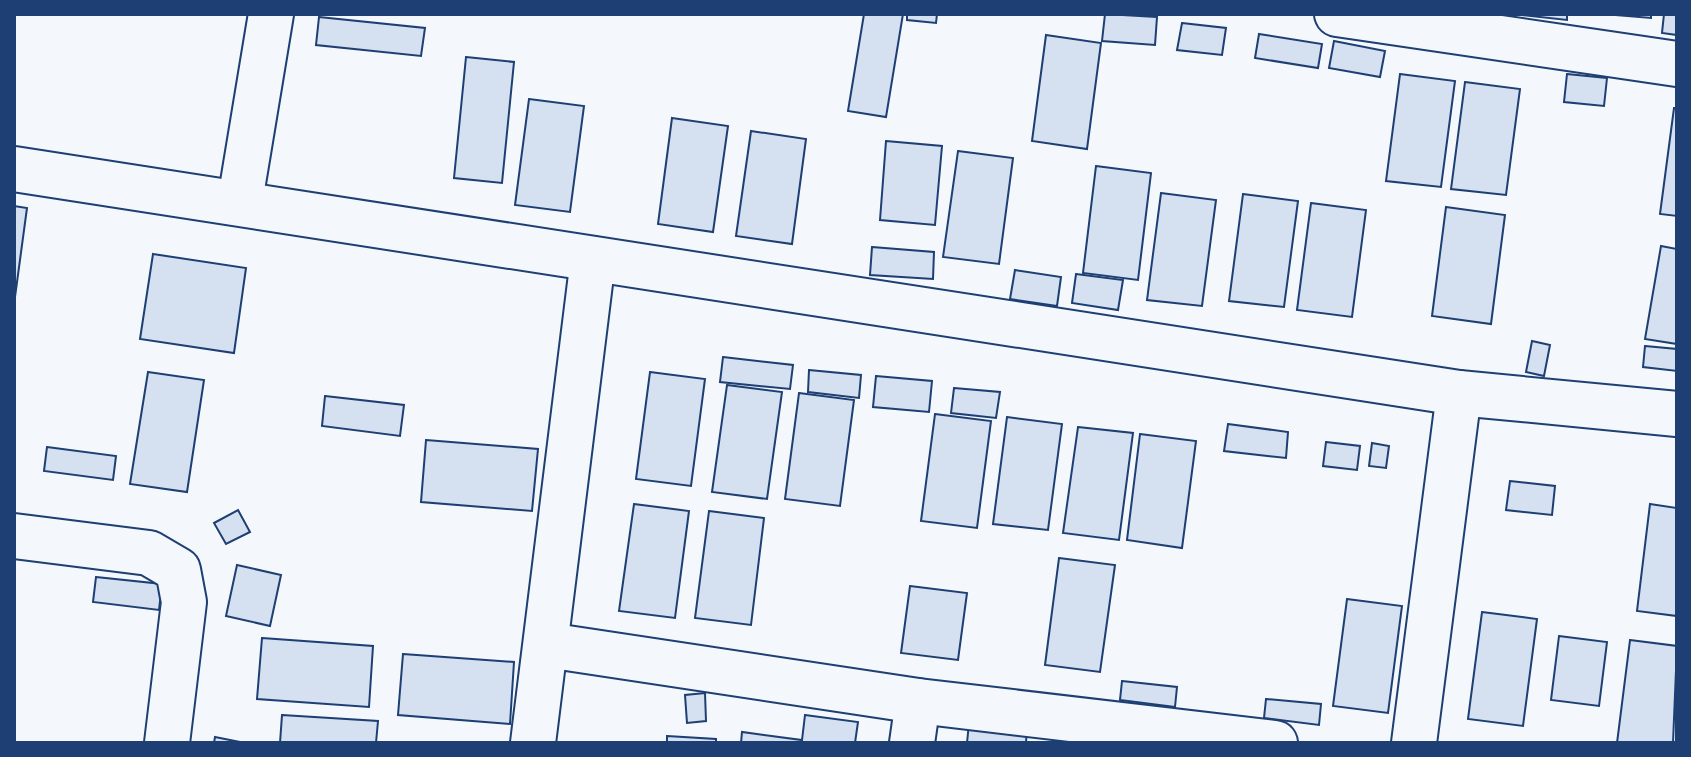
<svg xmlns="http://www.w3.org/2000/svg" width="1691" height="757" font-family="'Noto Sans',sans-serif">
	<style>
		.building { fill: #d5e0f0; stroke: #1d3f73; stroke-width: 2 }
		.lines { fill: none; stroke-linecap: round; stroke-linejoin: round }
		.minor-casing { stroke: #1d3f73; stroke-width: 48 }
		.minor { stroke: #f4f7fb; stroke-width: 44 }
	</style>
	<rect width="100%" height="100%" fill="#f4f7fb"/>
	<!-- building -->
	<g class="building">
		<polygon points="864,14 903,14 886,117 848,111"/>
		<polygon points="907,14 937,14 936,23 907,20"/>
		<polygon points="1105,14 1157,17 1155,45 1102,41"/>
		<polygon points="1512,14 1567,14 1567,20"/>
		<polygon points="1603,14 1651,14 1651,18"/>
		<polygon points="1664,14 1677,14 1677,35 1662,33"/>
		<polygon points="319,17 425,28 421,56 316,45"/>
		<polygon points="1182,23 1226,28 1222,55 1177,50"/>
		<polygon points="1259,34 1322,44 1318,68 1255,58"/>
		<polygon points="1046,35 1101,43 1087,149 1032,141"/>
		<polygon points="1334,41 1385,51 1380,77 1329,68"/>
		<polygon points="466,57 514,62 502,183 454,178"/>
		<polygon points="1400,74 1455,81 1441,187 1386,181"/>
		<polygon points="1567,74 1607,78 1604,106 1564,102"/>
		<polygon points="1465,82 1520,89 1506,195 1451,189"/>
		<polygon points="529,99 584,106 570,212 515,205"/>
		<polygon points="1674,108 1677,108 1677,216 1660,214"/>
		<polygon points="672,118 728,126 713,232 658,224"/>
		<polygon points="751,131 806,139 792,244 736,236"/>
		<polygon points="886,141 942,146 935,225 880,220"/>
		<polygon points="958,151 1013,158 999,264 943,257"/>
		<polygon points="1096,166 1151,173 1138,280 1083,273"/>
		<polygon points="1161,193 1216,200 1202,306 1147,300"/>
		<polygon points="1243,194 1298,201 1284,307 1229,301"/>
		<polygon points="1311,203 1366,210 1352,317 1297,310"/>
		<polygon points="14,206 27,208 15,297 14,297"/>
		<polygon points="1446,207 1505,215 1491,324 1432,316"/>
		<polygon points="1661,246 1677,249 1677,344 1645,339"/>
		<polygon points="872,247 934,252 933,279 870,275"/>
		<polygon points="153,254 246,268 234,353 140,339"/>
		<polygon points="1015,270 1061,277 1057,306 1010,299"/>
		<polygon points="1076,274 1123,280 1118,310 1072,303"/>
		<polygon points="1532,341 1550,345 1544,376 1526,372"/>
		<polygon points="1645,346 1677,349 1677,371 1643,367"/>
		<polygon points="723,357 793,365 790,389 720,382"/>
		<polygon points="809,370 861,375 859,398 808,392"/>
		<polygon points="148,372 204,380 187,492 130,484"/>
		<polygon points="650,372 705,379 691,486 636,479"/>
		<polygon points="876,376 932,381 929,412 873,407"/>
		<polygon points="727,385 782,392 767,499 712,492"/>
		<polygon points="954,388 1000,392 996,418 951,413"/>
		<polygon points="799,393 854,400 840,506 785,499"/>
		<polygon points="325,396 404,405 400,436 322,426"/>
		<polygon points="935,414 991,421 977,528 921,521"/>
		<polygon points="1007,417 1062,424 1048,530 993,524"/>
		<polygon points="1228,424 1288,432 1286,458 1224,451"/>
		<polygon points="1078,427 1133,433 1119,540 1063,533"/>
		<polygon points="1140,434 1196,441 1182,548 1127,540"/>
		<polygon points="426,440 538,449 532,511 421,502"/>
		<polygon points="1326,442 1360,446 1357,470 1323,466"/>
		<polygon points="1372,443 1389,446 1386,468 1369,466"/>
		<polygon points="47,447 116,456 113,480 44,471"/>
		<polygon points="1510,481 1555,486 1552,515 1506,510"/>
		<polygon points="634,504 689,511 675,618 619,611"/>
		<polygon points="1650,504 1677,508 1677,616 1637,611"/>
		<polygon points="238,510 250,532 226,544 214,523"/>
		<polygon points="709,511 764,518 751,625 695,618"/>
		<polygon points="1059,558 1115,565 1100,672 1045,665"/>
		<polygon points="237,565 281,575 270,626 226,616"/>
		<polygon points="96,577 162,584 159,610 93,602"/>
		<polygon points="910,586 967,593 958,660 901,653"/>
		<polygon points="1347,599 1402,606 1388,713 1333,706"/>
		<polygon points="1482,612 1537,619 1523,726 1468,719"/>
		<polygon points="1559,636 1607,642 1599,706 1551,700"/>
		<polygon points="262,638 373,646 369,707 257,699"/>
		<polygon points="1630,640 1677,646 1673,743 1617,743"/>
		<polygon points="403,654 514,662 510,724 398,715"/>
		<polygon points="1122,681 1177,687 1175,707 1120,700"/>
		<polygon points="705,693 706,721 687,723 685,695"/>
		<polygon points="1266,699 1321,704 1319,725 1264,718"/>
		<polygon points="282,715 378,721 376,743 280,743"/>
		<polygon points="805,715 858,722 855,743 741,743 742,732 802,740"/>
		<polygon points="969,723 1027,727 1026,743 967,743"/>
		<polygon points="667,736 716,739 716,743 667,743"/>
		<polygon points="215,737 245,743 214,743"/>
	</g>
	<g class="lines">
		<defs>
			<g id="minor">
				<polyline points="1337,14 1677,64"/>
				<polyline points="14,169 1459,393 1677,414"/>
				<polyline points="240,201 271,14"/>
				<polyline points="14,536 149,553 178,570 184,602 167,743"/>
				<polyline points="547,645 918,701 1275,743"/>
				<polyline points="533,743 593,259"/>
				<polyline points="912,743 918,701"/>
				<polyline points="1414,743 1459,393"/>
			</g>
		</defs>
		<!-- minor casing -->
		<use href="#minor" class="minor-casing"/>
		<!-- minor -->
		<use href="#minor" class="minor"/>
	</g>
	<!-- border -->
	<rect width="1691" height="757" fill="none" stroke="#1d3f73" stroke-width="32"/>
</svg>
